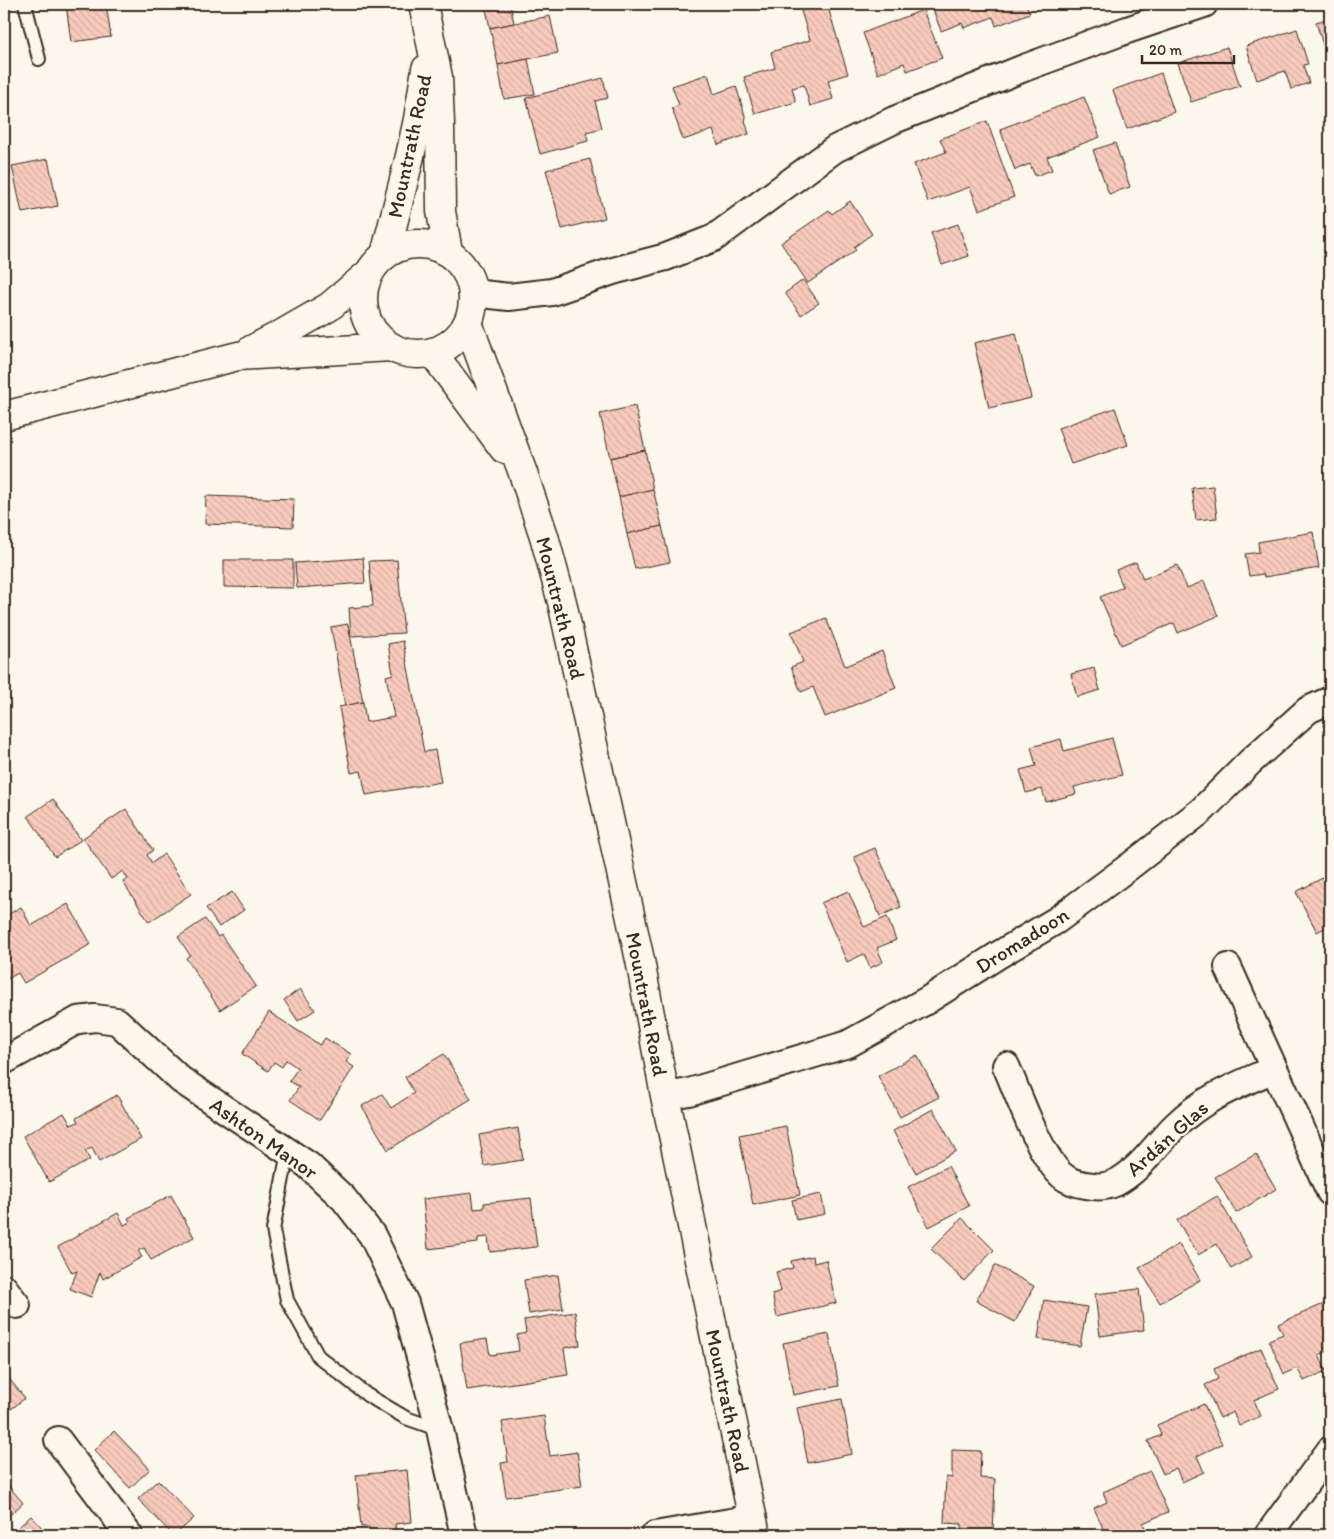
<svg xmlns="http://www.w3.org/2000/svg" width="1334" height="1539" font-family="Itim,sans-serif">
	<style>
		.building { fill: url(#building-back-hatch); stroke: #3b2a1e }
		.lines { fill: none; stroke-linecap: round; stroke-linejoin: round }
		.service-casing { stroke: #3b2a1e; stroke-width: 16 }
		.minor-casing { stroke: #3b2a1e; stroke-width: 30 }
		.secondary-casing { stroke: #3b2a1e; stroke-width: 31 }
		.service { stroke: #fbf7ec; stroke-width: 12 }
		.minor { stroke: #fbf7ec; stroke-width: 26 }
		.secondary { stroke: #fbf7ec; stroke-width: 28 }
		.labels { text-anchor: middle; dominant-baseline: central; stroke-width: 4.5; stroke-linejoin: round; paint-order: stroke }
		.street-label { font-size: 21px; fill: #3b2a1e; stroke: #fbf7ec }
	</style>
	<defs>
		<pattern id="building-back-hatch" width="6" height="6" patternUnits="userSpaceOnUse" patternTransform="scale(1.25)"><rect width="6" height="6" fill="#f9cbbd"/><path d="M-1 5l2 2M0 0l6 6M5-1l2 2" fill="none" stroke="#d6aea2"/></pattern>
	</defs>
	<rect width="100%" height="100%" fill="#fbf7ec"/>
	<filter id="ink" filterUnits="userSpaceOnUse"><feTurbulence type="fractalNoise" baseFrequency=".02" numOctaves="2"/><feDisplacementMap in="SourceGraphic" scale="10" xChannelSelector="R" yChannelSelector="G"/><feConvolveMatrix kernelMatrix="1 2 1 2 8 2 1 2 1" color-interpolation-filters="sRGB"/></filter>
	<g filter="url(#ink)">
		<!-- building -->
		<g class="building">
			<polygon points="66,4 106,4 111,37 71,42"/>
			<polygon points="485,4 510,4 514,23 490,28"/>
			<polygon points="827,4 848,74 828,80 833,99 810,106 804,85 792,88 796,102 755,114 744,77 775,68 771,52 810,40 801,11"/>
			<polygon points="931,4 1026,4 1030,13 996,26 993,17 964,28 962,23 941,31"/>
			<polygon points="923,10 942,58 907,71 904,63 878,74 863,33"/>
			<polygon points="550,16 558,53 498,65 490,28"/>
			<polygon points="1330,18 1330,57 1327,58 1316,22"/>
			<polygon points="1297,29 1308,64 1303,65 1309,83 1291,89 1285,71 1257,80 1246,46"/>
			<polygon points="1227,47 1240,86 1191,102 1178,63"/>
			<polygon points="528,59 535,94 504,99 498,65"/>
			<polygon points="1161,73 1174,112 1127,129 1113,90"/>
			<polygon points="708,74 714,94 736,86 746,119 745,120 749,134 718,145 713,130 683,140 672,108 679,105 672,86"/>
			<polygon points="603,78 608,98 595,101 602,128 586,132 588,141 540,154 526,98"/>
			<polygon points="1084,97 1100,137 1047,157 1052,170 1035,176 1030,164 1015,170 1000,129"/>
			<polygon points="987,121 1014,197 979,210 970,187 928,202 914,164 946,152 940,139"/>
			<polygon points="1115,143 1130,187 1109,194 1093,150"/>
			<polygon points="48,159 58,206 22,213 12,166"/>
			<polygon points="590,159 605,218 562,229 546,170"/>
			<polygon points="850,201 872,234 854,247 856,250 808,283 781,243 829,210 832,214"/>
			<polygon points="958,224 969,256 942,265 931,233"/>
			<polygon points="803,280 819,303 801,315 785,293"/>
			<polygon points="1016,333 1031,398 989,408 974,343"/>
			<polygon points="635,406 645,450 610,458 600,414"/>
			<polygon points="1115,408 1128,445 1071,464 1058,428"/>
			<polygon points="645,450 653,489 619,497 610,458"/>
			<polygon points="1213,486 1217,518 1196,520 1192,488"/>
			<polygon points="653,489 662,526 627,534 619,497"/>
			<polygon points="206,496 294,499 293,527 205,524"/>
			<polygon points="662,526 670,562 635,569 627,534"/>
			<polygon points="1313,532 1319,568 1264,577 1263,574 1249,576 1245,554 1259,552 1258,542"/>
			<polygon points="363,558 365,583 297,588 295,563"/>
			<polygon points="224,560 293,560 293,588 224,587"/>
			<polygon points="397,560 404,633 351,636 349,608 373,606 369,561"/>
			<polygon points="1136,562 1143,579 1177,565 1187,588 1204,581 1218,616 1178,633 1174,623 1121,645 1100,597 1123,587 1116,570"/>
			<polygon points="826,618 845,666 882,651 896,688 825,717 813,687 801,692 791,667 803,662 791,632"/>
			<polygon points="348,624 363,702 345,706 331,627"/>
			<polygon points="403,641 424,752 435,750 441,782 366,795 361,771 351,773 339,707 363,702 366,722 394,717 386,676 393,674 388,644"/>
			<polygon points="1094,668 1100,690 1077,697 1071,674"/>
			<polygon points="1112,738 1122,775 1074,787 1076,794 1046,802 1042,789 1026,793 1020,770 1036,766 1031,747 1061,739 1064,751"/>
			<polygon points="53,799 81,840 55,857 28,816"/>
			<polygon points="126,809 153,850 147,855 152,863 164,854 191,894 149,922 123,882 128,879 123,871 111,879 83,838"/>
			<polygon points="875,848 901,907 880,916 854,857"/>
			<polygon points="1330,874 1330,925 1317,932 1296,892"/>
			<polygon points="848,891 864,927 887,917 896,940 877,948 883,962 870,968 864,954 847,962 821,903"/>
			<polygon points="232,892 244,910 219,927 206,908"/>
			<polygon points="68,904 91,944 24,983 18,973 4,981 4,917 21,907 31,926"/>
			<polygon points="205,919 218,937 221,935 256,986 220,1010 186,958 190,955 178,937"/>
			<polygon points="300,989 315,1010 298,1021 284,1000"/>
			<polygon points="269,1012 320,1045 325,1038 351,1054 346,1062 354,1067 320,1120 290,1100 299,1087 289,1081 298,1068 286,1060 282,1067 274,1062 268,1071 242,1054"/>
			<polygon points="444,1054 471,1099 388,1150 362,1106 382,1094 391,1108 414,1093 405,1077"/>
			<polygon points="917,1055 939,1097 900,1117 878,1076"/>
			<polygon points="117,1095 141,1139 99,1162 92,1148 85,1151 90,1160 49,1182 23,1136 64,1113 71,1125 78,1122 76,1118"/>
			<polygon points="933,1109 956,1151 916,1173 893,1131"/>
			<polygon points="786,1126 800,1195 753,1205 739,1135"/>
			<polygon points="518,1128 523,1160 484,1166 479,1135"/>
			<polygon points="1256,1154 1276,1189 1236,1213 1215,1177"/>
			<polygon points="948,1166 969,1206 929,1227 908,1187"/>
			<polygon points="472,1193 474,1209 484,1208 484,1203 531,1198 537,1247 490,1252 488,1237 478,1238 478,1243 428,1249 423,1199"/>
			<polygon points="821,1194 825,1214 796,1220 792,1200"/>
			<polygon points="171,1195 194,1237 151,1260 144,1248 138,1251 142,1257 103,1279 100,1272 91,1297 70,1289 77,1271 72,1273 58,1247 79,1235 79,1234 118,1213 124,1225 130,1222 128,1218"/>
			<polygon points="1217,1196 1252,1257 1231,1269 1217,1244 1198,1255 1177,1220"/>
			<polygon points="962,1218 994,1250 964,1281 931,1249"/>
			<polygon points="1179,1244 1200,1280 1160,1303 1139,1268"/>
			<polygon points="813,1256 814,1263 826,1260 836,1303 777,1317 772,1294 781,1291 776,1272 793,1268 791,1261"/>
			<polygon points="995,1265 1034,1286 1015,1322 976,1301"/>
			<polygon points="558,1275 563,1309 529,1314 524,1280"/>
			<polygon points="1139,1289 1144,1330 1100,1336 1095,1294"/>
			<polygon points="1044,1300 1087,1307 1080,1346 1038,1339"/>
			<polygon points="1326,1303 1330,1313 1330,1350 1319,1355 1326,1371 1304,1381 1297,1368 1284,1374 1269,1340 1283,1334 1278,1324"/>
			<polygon points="575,1312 580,1345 564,1348 568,1375 467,1390 460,1343 487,1339 490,1355 519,1351 517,1335 526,1333 524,1320"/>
			<polygon points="829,1334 839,1386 793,1395 783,1343"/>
			<polygon points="1261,1348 1279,1389 1254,1400 1261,1416 1239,1426 1233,1412 1220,1418 1205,1385 1218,1379 1214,1369"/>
			<polygon points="6,1375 25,1398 4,1415 4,1376"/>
			<polygon points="842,1399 852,1454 808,1463 797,1408"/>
			<polygon points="1204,1404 1222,1444 1197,1456 1204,1472 1182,1482 1176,1468 1163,1474 1148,1441 1161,1435 1157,1425"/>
			<polygon points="544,1416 550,1456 577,1452 582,1486 506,1497 501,1463 508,1462 502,1422"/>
			<polygon points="114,1431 150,1469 130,1488 94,1450"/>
			<polygon points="952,1450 981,1451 980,1478 995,1479 993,1535 961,1535 962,1524 944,1523 946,1477 952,1478"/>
			<polygon points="407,1470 412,1522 395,1524 396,1532 401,1531 402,1535 358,1535 369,1534 369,1527 361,1527 356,1475"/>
			<polygon points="1150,1471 1168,1512 1143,1523 1148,1535 1106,1535 1094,1508 1107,1502 1103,1492"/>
			<polygon points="158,1480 194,1518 175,1535 173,1535 138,1499"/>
			<polygon points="6,1483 23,1503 4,1520 4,1485"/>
			<polygon points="31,1516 49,1535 10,1535"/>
		</g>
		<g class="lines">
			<defs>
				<g id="service">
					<polyline points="25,4 39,59"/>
					<polyline points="288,1152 273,1230 287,1300 318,1356 367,1395 406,1418 440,1430"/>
				</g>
				<g id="minor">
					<polyline points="473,293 509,297 552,292 613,271 666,257 714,238 835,149 894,120 1024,68 1127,30 1204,4"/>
					<polyline points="1228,967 1330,1192"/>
					<polyline points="4,1061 78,1020 95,1018 117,1021 181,1080 308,1165 344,1199 372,1235 405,1303 440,1430 464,1535"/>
					<path d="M1006,1066C1018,1093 1043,1166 1067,1179C1074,1183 1084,1185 1093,1186C1100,1187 1108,1186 1115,1183C1141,1170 1156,1144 1176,1125C1205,1097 1238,1085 1274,1069"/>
					<polyline points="665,1096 689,1092 848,1044 926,1001 1000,954 1057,920 1130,866 1201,811 1250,762 1308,710 1330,700"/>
					<polyline points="4,1288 17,1305"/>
					<polyline points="58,1440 129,1535"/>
					<polyline points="655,1535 753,1518"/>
					<polyline points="1268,1535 1330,1450"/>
				</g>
				<g id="secondary">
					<polyline points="423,4 438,77 440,123 441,211 448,252"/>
					<circle cx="418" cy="299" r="55"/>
					<polyline points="385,255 410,156 418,119 426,69"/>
					<polyline points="468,323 524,476 544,536 562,602 640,960 665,1096 756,1535"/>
					<polyline points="251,350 282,334 329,307 368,274"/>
					<polyline points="432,352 504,449"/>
					<polyline points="4,416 238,356 391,347"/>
				</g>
			</defs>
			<!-- service casing -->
			<use href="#service" class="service-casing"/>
			<!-- minor casing -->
			<use href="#minor" class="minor-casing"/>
			<!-- secondary casing -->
			<use href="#secondary" class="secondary-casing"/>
			<!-- service -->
			<use href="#service" class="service"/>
			<!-- minor -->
			<use href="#minor" class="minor"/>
			<!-- secondary -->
			<use href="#secondary" class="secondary"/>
		</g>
	</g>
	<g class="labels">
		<!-- street labels -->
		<g class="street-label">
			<text transform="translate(409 146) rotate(-78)">Mountrath Road</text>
			<text transform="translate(561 608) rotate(76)">Mountrath Road</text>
			<text transform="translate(1022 940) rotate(-32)">Dromadoon</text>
			<text transform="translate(647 1004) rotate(79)">Mountrath Road</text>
			<text transform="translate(264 1138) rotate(35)">Ashton Manor</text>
			<text transform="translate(1167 1138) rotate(-42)">Ardán Glas</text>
			<text transform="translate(728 1401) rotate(78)">Mountrath Road</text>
		</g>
	</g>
	<!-- margin -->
	<rect width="1334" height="1539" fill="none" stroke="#fbf7ec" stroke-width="20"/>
	<rect x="10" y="10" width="1314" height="1519" fill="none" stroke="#3b2a1e" stroke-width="2" filter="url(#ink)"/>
	<!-- scale -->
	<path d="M1142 55v8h92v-8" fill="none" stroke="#3b2a1e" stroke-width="2.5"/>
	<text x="1149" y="55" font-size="15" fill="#3b2a1e" stroke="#fbf7ec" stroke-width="4" paint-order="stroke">20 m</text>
</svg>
